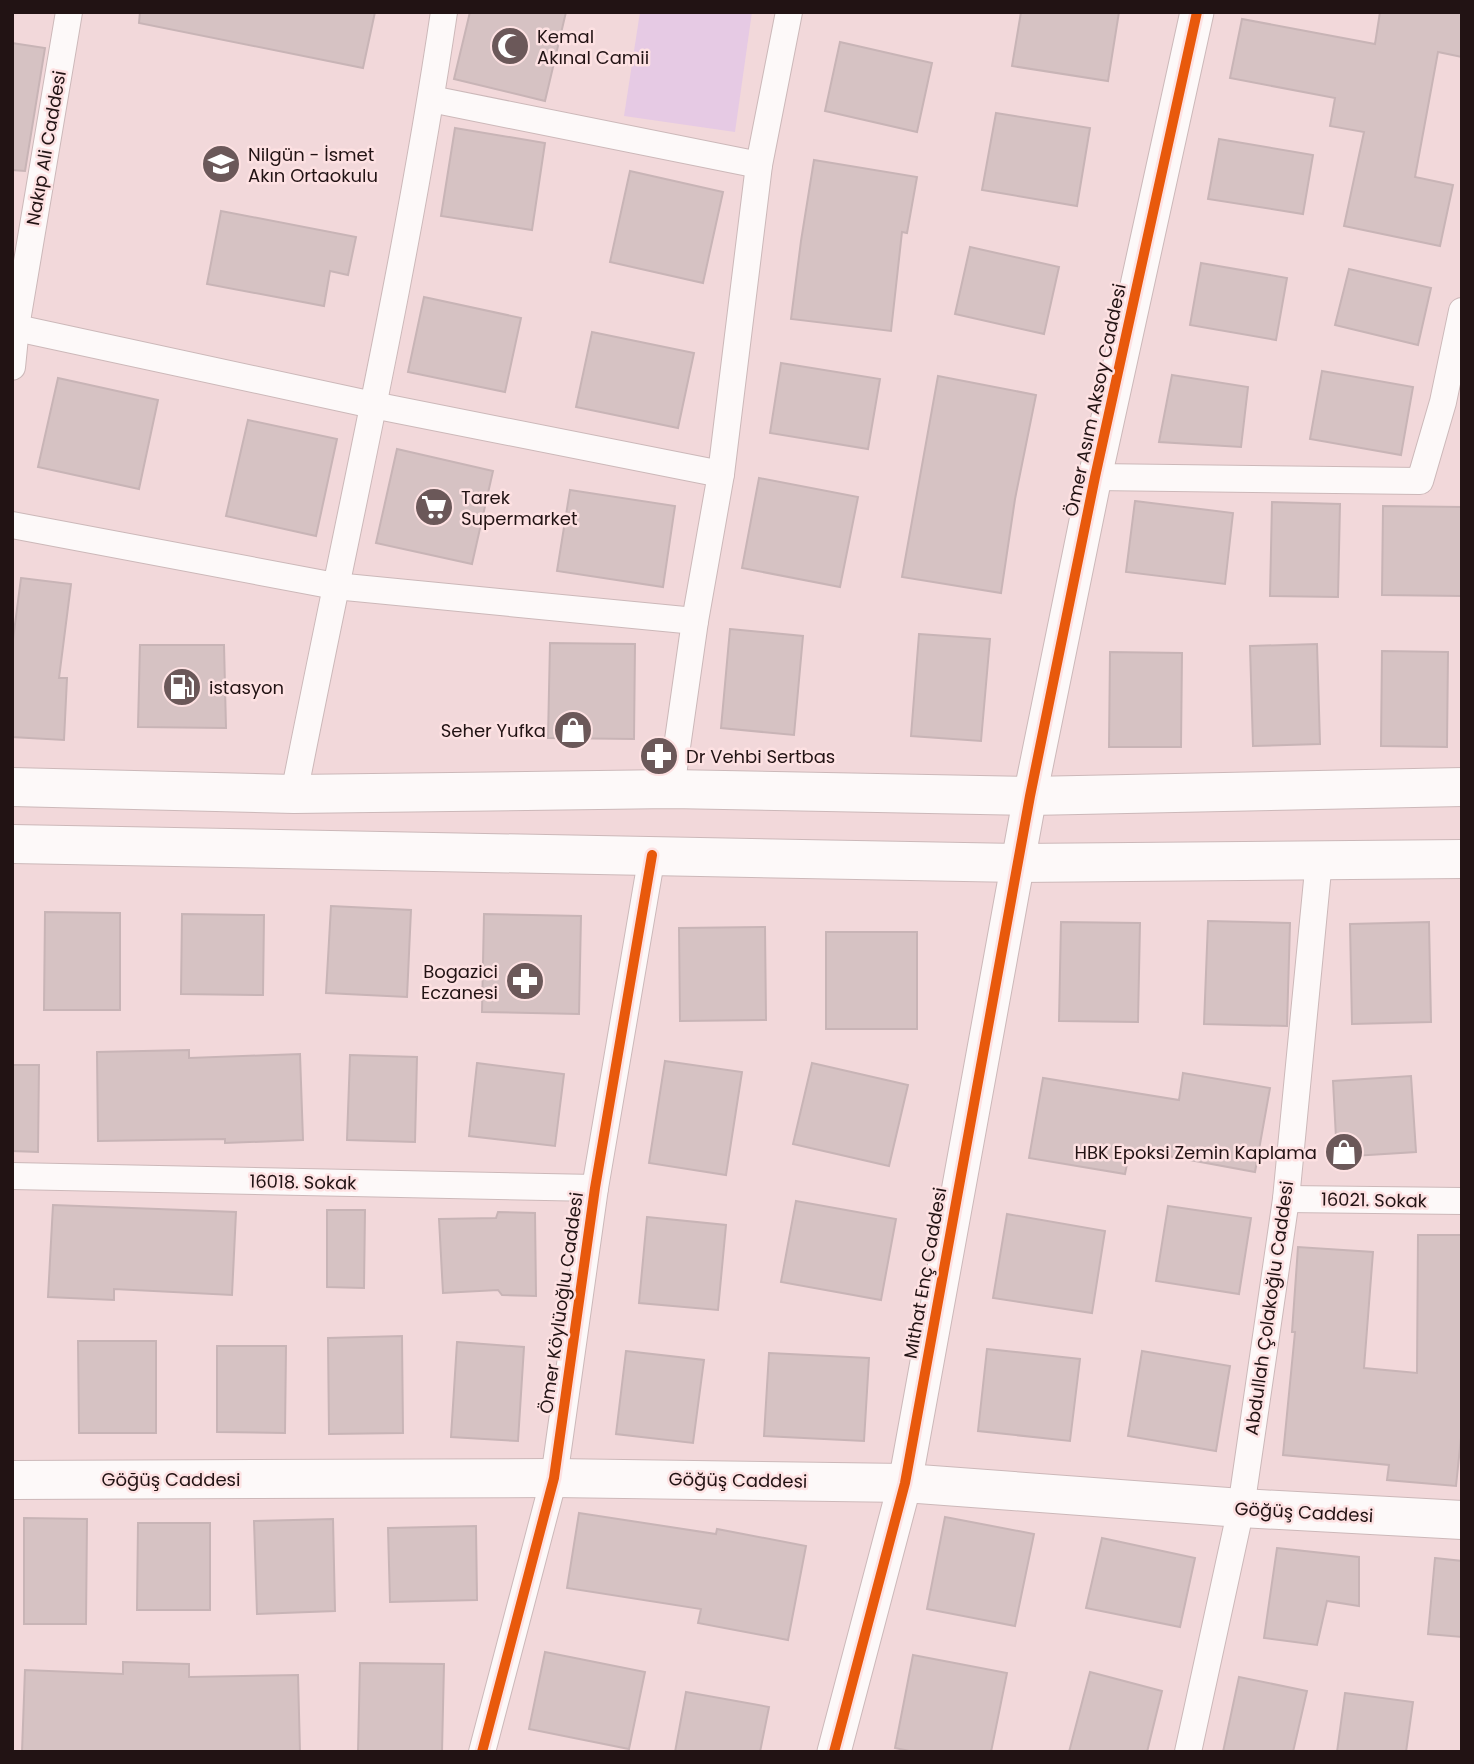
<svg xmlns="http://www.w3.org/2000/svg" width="1474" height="1764" font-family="Poppins,sans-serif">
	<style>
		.green { fill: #e6cae4 }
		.building { fill: #d6c2c3; stroke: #c8b4b6; stroke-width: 2 }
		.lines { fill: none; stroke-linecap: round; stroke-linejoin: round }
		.minor-casing { stroke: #ccb8b9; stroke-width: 28 }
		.tertiary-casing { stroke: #ccb8b9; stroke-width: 35 }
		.secondary-casing { stroke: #ccb8b9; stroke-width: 40 }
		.primary-casing { stroke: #ccb8b9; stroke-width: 40 }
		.minor { stroke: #fdf9f9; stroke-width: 26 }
		.tertiary { stroke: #fdf9f9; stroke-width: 33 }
		.secondary { stroke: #fdf9f9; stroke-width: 38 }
		.primary { stroke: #fdf9f9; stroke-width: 38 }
		.cycleway-casing { stroke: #fde1e2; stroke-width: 15 }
		.cycleway { stroke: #e8590c; stroke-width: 10 }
		.labels { text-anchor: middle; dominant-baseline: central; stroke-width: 5; stroke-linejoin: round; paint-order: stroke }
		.poi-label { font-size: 18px; fill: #221314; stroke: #fde1e2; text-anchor: start }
		.street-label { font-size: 18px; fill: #221314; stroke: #fde1e2 }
	</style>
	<rect width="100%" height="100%" fill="#f2d8da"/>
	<!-- green -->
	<polygon class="green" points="640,12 752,12 735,132 624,116"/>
	<!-- building -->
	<g class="building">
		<polygon points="140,12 375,12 363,68 139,23"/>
		<polygon points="470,12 566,12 545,101 454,79"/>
		<polygon points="1021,12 1119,12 1108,81 1012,66"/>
		<polygon points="1380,12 1462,12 1462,57 1438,52 1415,177 1453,185 1440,246 1344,226 1364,132 1330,126 1335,98 1230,78 1242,19 1375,44"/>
		<polygon points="840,42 932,63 917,132 825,111"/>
		<polygon points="12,43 45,48 25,171 12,170"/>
		<polygon points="996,113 1090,128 1077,206 982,190"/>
		<polygon points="455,128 545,143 532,230 441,216"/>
		<polygon points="1219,139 1313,155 1303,214 1208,199"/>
		<polygon points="814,160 917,177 907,233 902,232 891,331 791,319 801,241"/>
		<polygon points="630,171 723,192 703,283 610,262"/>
		<polygon points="221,211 356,237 348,275 330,271 324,306 207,284"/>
		<polygon points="970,247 1059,267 1044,334 955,314"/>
		<polygon points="1201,263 1287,278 1276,340 1190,325"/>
		<polygon points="1349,269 1431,288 1418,345 1335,325"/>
		<polygon points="424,297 521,318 505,392 408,372"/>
		<polygon points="592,332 694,353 678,428 576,407"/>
		<polygon points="781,363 880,379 868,449 770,433"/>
		<polygon points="1322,371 1413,387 1401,455 1310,439"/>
		<polygon points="1172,375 1248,387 1241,447 1159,442"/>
		<polygon points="938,376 1036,395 1015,499 1001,593 902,577"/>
		<polygon points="58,378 158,400 139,489 38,467"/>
		<polygon points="248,420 337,439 316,536 226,516"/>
		<polygon points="397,449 493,471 472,564 376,543"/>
		<polygon points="759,478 858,497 840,587 742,568"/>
		<polygon points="570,490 675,506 663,587 557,571"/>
		<polygon points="1135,501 1233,513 1225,584 1126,572"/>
		<polygon points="1272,502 1340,504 1338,597 1270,596"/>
		<polygon points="1383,506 1462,507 1462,596 1382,595"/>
		<polygon points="21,578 71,584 59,678 67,678 64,740 12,737 12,647"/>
		<polygon points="730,629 803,636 794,735 721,728"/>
		<polygon points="919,634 990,639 981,741 911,736"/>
		<polygon points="550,643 635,644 634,739 548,738"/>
		<polygon points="1317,644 1320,744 1253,746 1250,646"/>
		<polygon points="140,645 224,645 226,728 138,727"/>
		<polygon points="1382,651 1448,652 1447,747 1381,746"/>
		<polygon points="1110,652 1182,653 1181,747 1109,747"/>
		<polygon points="331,906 411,910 407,997 326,993"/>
		<polygon points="45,912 120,913 120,1010 44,1010"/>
		<polygon points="182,914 264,915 263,995 181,994"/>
		<polygon points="484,914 581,916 579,1014 482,1012"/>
		<polygon points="1208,921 1290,923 1287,1026 1204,1024"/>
		<polygon points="1061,922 1140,923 1138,1022 1059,1021"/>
		<polygon points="1429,922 1431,1022 1352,1024 1350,924"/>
		<polygon points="765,927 766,1020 680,1021 679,928"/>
		<rect x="826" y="932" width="91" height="97"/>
		<polygon points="189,1050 189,1058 300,1054 303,1140 225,1143 225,1139 98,1141 97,1052"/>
		<polygon points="350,1055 417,1057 415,1142 347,1140"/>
		<polygon points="665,1061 742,1072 726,1175 649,1163"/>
		<polygon points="477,1063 564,1074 555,1146 469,1136"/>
		<polygon points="812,1063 908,1085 889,1166 793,1144"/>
		<polygon points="12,1065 39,1065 38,1152 12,1151"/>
		<polygon points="1183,1073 1270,1088 1255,1172 1130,1149 1125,1174 1029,1158 1043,1078 1179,1100"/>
		<polygon points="1411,1076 1416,1152 1337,1157 1333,1081"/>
		<polygon points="796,1201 896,1219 881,1300 781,1282"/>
		<polygon points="53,1205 236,1212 232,1295 114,1289 114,1300 48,1297"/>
		<polygon points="1168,1206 1251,1218 1239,1294 1156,1281"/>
		<polygon points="327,1210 365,1210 364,1288 327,1287"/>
		<polygon points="498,1212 535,1213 536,1296 502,1295 498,1290 443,1293 439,1219 496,1218"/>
		<polygon points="1007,1214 1105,1231 1092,1313 993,1298"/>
		<polygon points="647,1217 726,1225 718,1310 639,1303"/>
		<polygon points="1418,1235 1462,1235 1462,1428 1456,1486 1387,1480 1389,1465 1283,1455 1295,1332 1292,1332 1298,1247 1373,1252 1364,1368 1417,1373"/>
		<polygon points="402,1336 403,1433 329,1434 328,1338"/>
		<polygon points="78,1341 156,1341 156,1433 79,1433"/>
		<polygon points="457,1342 524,1347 518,1441 451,1437"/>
		<polygon points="217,1346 286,1346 285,1433 217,1432"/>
		<polygon points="987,1349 1080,1359 1070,1441 978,1431"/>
		<polygon points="626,1351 704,1360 693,1443 616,1434"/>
		<polygon points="1142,1351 1230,1366 1216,1451 1128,1436"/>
		<polygon points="769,1353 869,1358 864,1441 764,1436"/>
		<polygon points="579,1513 716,1534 717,1529 806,1546 788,1640 698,1623 701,1609 567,1588"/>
		<polygon points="945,1517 1034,1534 1015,1626 927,1609"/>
		<polygon points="24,1518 87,1519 86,1624 24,1624"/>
		<polygon points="333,1519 335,1611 257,1614 254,1521"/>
		<polygon points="138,1523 210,1523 210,1610 137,1610"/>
		<polygon points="476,1526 477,1600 390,1602 388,1528"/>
		<polygon points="1102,1538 1195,1558 1180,1627 1086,1608"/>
		<polygon points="1277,1548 1359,1557 1359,1606 1327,1601 1317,1645 1264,1638"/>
		<polygon points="1435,1558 1462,1561 1462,1637 1428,1634"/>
		<polygon points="545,1652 645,1672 629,1749 529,1729"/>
		<polygon points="913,1655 1007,1673 991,1752 914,1752 895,1748"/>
		<polygon points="123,1662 189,1664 189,1677 298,1675 300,1752 22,1752 25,1670 123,1674"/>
		<polygon points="360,1663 444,1664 442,1752 358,1752"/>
		<polygon points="1090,1672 1162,1691 1147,1752 1069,1752"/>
		<polygon points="1239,1677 1307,1691 1293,1752 1223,1752"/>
		<polygon points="686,1692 769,1707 760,1752 675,1752"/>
		<polygon points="1345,1693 1413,1702 1406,1752 1337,1752"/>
	</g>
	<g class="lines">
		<defs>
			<g id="minor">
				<polyline points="431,99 759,165"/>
				<polyline points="12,327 373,405 721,474"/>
				<polyline points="12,367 16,327 69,12"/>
				<polyline points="1095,477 1420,481 1443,402 1462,311"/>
				<polyline points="12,525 335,586 695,621"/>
				<polyline points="671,789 695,621 721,474 759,165 789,12"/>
				<path d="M294,794C345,534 405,275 444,12"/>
				<polyline points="12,1176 595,1188"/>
				<polyline points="1286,1199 1462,1201"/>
				<polyline points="482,1752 554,1478 595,1188 652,855"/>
				<polyline points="1188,1752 1241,1508 1286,1199 1319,860"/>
			</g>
			<polyline id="tertiary" points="834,1752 905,1483 1030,796 1095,477 1197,12"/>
			<polyline id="secondary" points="12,1480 554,1478 905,1483 1241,1508 1462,1520"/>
			<g id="primary">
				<polyline points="12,787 294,794 671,789 1030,796 1462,787"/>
				<polyline points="12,844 1018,863 1462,859"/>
			</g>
		</defs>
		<!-- minor casing -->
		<use href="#minor" class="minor-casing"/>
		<!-- tertiary casing -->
		<use href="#tertiary" class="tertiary-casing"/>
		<!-- secondary casing -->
		<use href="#secondary" class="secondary-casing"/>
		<!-- primary casing -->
		<use href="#primary" class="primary-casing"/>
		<!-- minor -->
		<use href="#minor" class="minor"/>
		<!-- tertiary -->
		<use href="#tertiary" class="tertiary"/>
		<!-- secondary -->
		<use href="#secondary" class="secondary"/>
		<!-- primary -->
		<use href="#primary" class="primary"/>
		<defs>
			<g id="cycleway">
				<polyline points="482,1752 554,1478 595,1188 652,855"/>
				<polyline points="834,1752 905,1483 1030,796 1095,477 1197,12"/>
			</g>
		</defs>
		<!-- cycleway casing -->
		<use href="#cycleway" class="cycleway-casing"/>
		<!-- cycleway -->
		<use href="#cycleway" class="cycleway"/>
	</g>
	<!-- icons -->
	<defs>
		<symbol id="mosque-disc" viewBox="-11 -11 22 22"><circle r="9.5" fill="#6b5859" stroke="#fde1e2"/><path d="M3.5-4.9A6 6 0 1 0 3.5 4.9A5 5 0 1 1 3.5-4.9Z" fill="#fff"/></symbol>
		<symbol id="school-disc" viewBox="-11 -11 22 22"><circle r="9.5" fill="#6b5859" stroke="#fde1e2"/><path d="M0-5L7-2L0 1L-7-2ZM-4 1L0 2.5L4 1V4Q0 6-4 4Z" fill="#fff"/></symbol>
		<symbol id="supermarket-disc" viewBox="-11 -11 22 22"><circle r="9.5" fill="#6b5859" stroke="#fde1e2"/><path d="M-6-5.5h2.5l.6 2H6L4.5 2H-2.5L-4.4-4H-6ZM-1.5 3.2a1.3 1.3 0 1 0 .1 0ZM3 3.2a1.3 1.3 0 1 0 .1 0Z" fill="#fff"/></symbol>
		<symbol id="fuel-disc" viewBox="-11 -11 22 22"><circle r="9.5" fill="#6b5859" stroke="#fde1e2"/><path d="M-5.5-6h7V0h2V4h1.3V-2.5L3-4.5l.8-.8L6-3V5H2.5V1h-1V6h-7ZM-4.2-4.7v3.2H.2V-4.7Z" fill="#fff"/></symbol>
		<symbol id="shop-disc" viewBox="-11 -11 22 22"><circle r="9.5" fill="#6b5859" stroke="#fde1e2"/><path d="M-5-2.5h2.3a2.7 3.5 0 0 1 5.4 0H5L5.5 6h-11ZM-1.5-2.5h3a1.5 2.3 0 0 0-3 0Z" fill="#fff"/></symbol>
		<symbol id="pharmacy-disc" viewBox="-11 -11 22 22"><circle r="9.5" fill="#6b5859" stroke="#fde1e2"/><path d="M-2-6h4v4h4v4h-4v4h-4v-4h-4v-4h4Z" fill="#fff"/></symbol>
	</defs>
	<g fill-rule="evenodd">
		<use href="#mosque-disc" x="488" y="24" width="44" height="44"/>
		<use href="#school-disc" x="199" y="142" width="44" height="44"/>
		<use href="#supermarket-disc" x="412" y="485" width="44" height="44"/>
		<use href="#fuel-disc" x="160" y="665" width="44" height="44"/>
		<use href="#shop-disc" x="551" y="708" width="44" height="44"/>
		<use href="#pharmacy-disc" x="637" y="734" width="44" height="44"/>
		<use href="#pharmacy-disc" x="503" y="959" width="44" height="44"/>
		<use href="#shop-disc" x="1322" y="1130" width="44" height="44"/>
	</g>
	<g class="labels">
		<!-- poi labels -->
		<g class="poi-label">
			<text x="537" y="36">Kemal<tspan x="537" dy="21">Akınal Camii</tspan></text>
			<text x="248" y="154">Nilgün - İsmet<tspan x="248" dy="21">Akın Ortaokulu</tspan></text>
			<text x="461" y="497">Tarek<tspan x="461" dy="21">Supermarket</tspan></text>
			<text x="209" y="687">istasyon</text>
			<text x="546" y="730" text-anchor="end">Seher Yufka</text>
			<text x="686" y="756">Dr Vehbi Sertbas</text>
			<text x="498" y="971" text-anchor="end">Bogazici<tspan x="498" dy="21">Eczanesi</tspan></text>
			<text x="1317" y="1152" text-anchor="end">HBK Epoksi Zemin Kaplama</text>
		</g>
		<!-- street labels -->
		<g class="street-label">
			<text transform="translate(46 148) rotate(-80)">Nakıp Ali Caddesi</text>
			<text transform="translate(1095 400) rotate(-78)">Ömer Asım Aksoy Caddesi</text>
			<text transform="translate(303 1182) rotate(1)">16018. Sokak</text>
			<text transform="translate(1374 1200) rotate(1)">16021. Sokak</text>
			<text transform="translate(925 1273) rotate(-80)">Mithat Enç Caddesi</text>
			<text transform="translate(561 1303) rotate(-82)">Ömer Köylüoğlu Caddesi</text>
			<text transform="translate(1269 1308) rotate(-82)">Abdullah Çolakoğlu Caddesi</text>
			<text x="171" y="1479">Göğüş Caddesi</text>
			<text transform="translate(738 1480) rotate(1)">Göğüş Caddesi</text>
			<text transform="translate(1304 1512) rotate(3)">Göğüş Caddesi</text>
		</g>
	</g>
	<!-- border -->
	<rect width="1474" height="1764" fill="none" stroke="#221314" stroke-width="28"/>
</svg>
